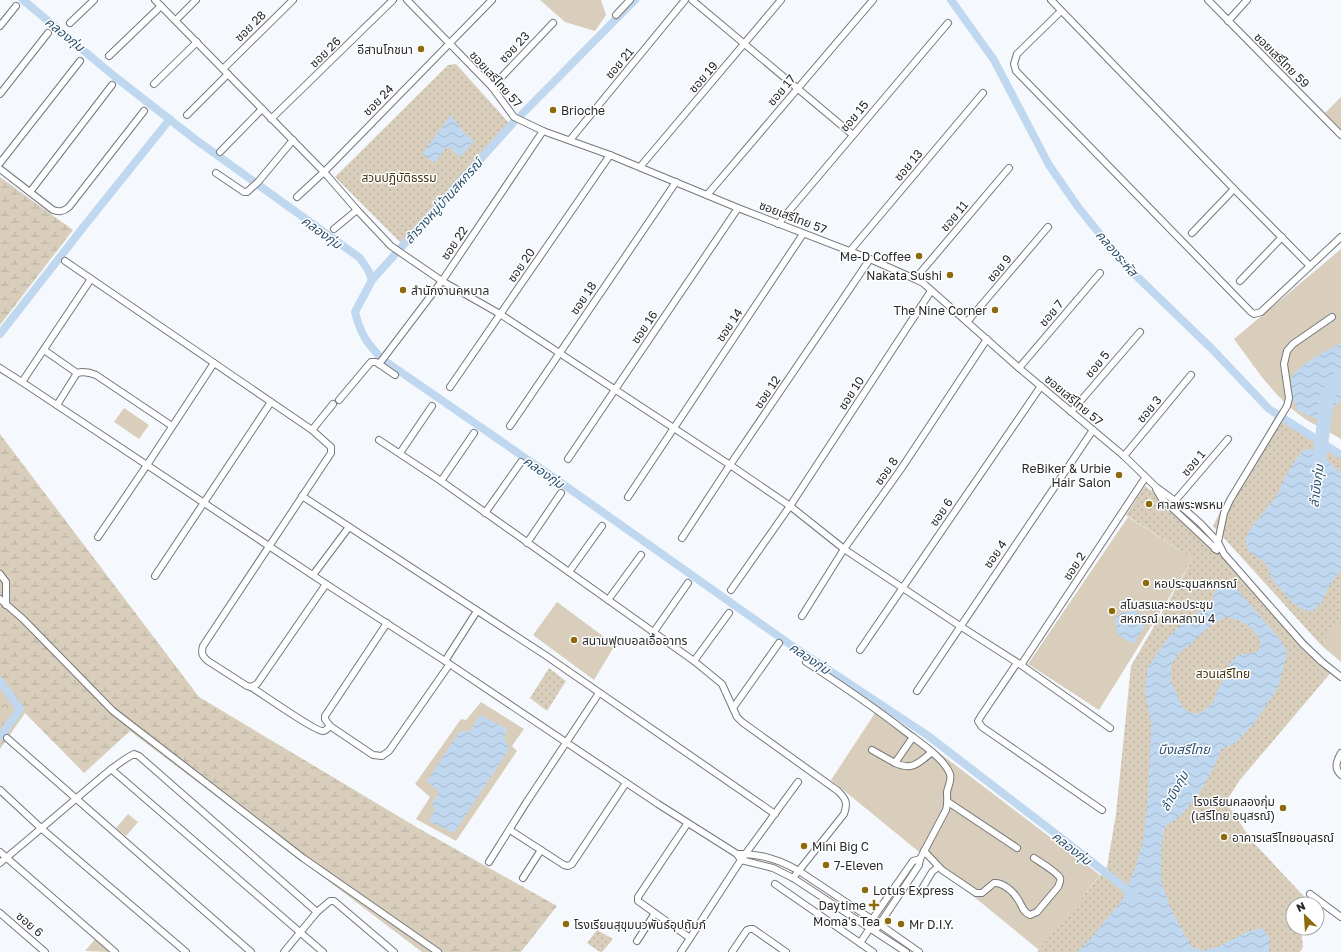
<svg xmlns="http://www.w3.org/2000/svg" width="1341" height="952" font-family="'Golos Text','Noto Sans Thai',sans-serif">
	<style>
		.grass { fill: #d8cebb }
		.forest { fill: url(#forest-crowns) }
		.wetland { fill: url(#wetland-marsh) }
		.park { fill: url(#park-dots) }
		.water { fill: url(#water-waves); fill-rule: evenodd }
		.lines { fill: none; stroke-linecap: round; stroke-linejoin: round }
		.canal { stroke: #c0d8ef; stroke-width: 8 }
		.river { stroke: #c0d8ef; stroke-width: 14 }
		.minor-casing { stroke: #74787c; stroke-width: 8 }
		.minor { stroke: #fff; stroke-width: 6 }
		.poi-dot { fill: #8d6b0d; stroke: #fff; stroke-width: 1.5 }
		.labels { text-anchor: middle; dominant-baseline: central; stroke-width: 3; stroke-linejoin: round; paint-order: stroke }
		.street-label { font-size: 12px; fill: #27292a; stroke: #fff }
		.poi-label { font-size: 12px; fill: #27292a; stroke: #fff; text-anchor: start }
		.park-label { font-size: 12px; fill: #43330e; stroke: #fff }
		.water-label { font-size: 13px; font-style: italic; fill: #2a5172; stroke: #fff }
	</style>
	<defs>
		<pattern id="forest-crowns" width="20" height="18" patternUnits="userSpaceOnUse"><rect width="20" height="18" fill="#d8cebb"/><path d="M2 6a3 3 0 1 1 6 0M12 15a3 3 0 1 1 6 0" fill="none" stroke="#b9b1a1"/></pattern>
		<pattern id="wetland-marsh" width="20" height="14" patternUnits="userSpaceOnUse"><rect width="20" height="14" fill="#d8cebb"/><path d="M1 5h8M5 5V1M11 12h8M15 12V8" fill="none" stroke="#b9b1a1"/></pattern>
		<pattern id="park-dots" width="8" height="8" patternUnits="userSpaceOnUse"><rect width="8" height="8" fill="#d8cebb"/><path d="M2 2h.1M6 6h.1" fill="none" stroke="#b9b1a1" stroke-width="1.8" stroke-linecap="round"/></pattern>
		<pattern id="water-waves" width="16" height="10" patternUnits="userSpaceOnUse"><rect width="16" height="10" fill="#c0d8ef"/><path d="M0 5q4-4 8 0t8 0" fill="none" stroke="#a5b9cd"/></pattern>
	</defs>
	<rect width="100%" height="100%" fill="#f5f9fd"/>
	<!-- grass -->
	<g class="grass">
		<polygon points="540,0 601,0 606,15 595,31 565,22"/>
		<polygon points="1341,97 1341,129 1325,113"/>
		<path d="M1341,249V439C1328,431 1313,425 1301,416C1273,396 1254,366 1234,339Z"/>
		<polygon points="124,408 149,425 139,439 114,422"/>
		<polygon points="1128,517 1193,559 1099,710 1028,664"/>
		<polygon points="557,602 615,645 594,680 533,635"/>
		<polygon points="1341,616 1341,662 1321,645"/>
		<polygon points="481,702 524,729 512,746 517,751 456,841 416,819 430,797 415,784 461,719 466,720"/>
		<polygon points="879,707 1100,875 1039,950 831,780"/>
		<polygon points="128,814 138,822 126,836 116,828"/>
		<polygon points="96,938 112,952 85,951"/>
	</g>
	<!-- forest -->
	<polygon class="forest" points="0,677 25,709 25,713 0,749"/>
	<!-- wetland -->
	<g class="wetland">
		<polygon points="0,177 73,230 0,325"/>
		<polygon points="0,434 199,697 418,828 557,906 521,952 422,952 130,731 84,773 25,713 25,709 0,677"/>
	</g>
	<!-- park -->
	<g class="park">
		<polygon points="456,64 510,124 445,193 401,243 335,177 448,65"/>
		<polygon points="1275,417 1341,459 1341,616 1321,645 1213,526 1223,506 1253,457"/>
		<path d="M1145,486C1159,497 1173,507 1186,518C1239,565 1285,618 1333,670L1239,781L1226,802L1252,841L1311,904H1293V928H1301L1303,947L1300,952H1037L1107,867L1116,814L1131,666L1193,559L1126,515Z"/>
		<polygon points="549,668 566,681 547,711 530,698"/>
		<polygon points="597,930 613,939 602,952 600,952 587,943"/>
	</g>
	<!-- water -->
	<g class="water">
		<polygon points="451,115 465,134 474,141 460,157 450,148 447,147 434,163 422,154"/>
		<path d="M1341,343V401L1317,419L1298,411C1294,402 1288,387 1292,377C1299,364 1328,350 1341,343Z"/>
		<polygon points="1305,449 1316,450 1341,473 1341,569 1328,588 1321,604 1312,611 1303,610 1292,602 1271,578 1269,569 1264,561 1256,557 1250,552 1246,545 1246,538 1249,531 1277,495 1286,475 1297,458"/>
		<path d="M1224,580L1232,583L1282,642L1287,653L1278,688L1254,723L1236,743L1221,749C1217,767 1194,802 1181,815C1176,819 1170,823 1165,826L1161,847V880L1170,907L1191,946L1203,951L1218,947L1247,932L1262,928L1269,937V952H1077L1093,936L1122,900L1134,871L1143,842L1148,798L1151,724L1145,692L1148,667L1167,639L1180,625L1212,602L1215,590L1219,581ZM1227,617C1241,620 1258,629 1261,644L1257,652L1238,655L1229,664L1224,680L1217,691L1213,703L1199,714L1189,712L1183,708L1171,681V665L1180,652L1190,645L1203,632L1212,624Z"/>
		<polygon points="1135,611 1149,619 1133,644 1118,635 1115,623 1116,617 1122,612"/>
		<polygon points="480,715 507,729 504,738 509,749 454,833 429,821 435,810 432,804 439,792 427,781 459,732 470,731"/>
	</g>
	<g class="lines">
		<!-- canal -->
		<g class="canal">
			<path d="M23,0L114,76L196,140L360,258L368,270L372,280L355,312C361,335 366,342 382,359L560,482L788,643L927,735L1065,841L1134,895"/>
			<polyline points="951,0 994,60 1049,165 1078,207 1125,265 1212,349 1269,409 1341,455"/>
			<polyline points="522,114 635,0"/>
			<polyline points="372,280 513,123"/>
			<polyline points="0,334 85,225 170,119"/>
			<polyline points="0,681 20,709 0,737"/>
		</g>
		<!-- river -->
		<polyline class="river" points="1318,472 1327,396 1341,375"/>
		<defs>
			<g id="minor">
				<polyline points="155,0 324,172 357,210 391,246 442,281 500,314 730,465 790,506 844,549 960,626 1021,665 1110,728"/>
				<polyline points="407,0 492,87 514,117 543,131 610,155 738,208 870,259 915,279 923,283 1019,368 1124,456 1156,487 1175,501 1200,523 1218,542 1224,554 1303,644 1322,662 1341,677"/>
				<polyline points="692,0 853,135"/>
				<polyline points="1051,0 1234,189 1310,266"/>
				<polyline points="1208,0 1341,135"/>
				<polyline points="1061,11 1017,54 1014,64 1016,71 1251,312 1254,314 1261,312 1341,237"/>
				<polyline points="616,15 630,0"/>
				<polyline points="176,20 196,0"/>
				<polyline points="1228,21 1247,0"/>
				<polyline points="70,23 94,0"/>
				<polyline points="0,26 16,6"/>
				<polyline points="109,56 161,6"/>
				<polyline points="223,69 293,0"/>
				<polyline points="154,84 197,42"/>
				<polyline points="492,87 553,23"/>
				<polyline points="0,94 48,33"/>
				<polyline points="187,115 228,74"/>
				<polyline points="271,119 393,0"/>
				<polyline points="570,140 685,0"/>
				<polyline points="220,152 262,109"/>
				<polyline points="0,163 80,61"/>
				<polyline points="640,167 781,0"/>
				<path d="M0,169L53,210C59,212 63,212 69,207L144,111"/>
				<polyline points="216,173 244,192 247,192 258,182 293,140"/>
				<polyline points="30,192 112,85"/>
				<polyline points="707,195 873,0"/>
				<polyline points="297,197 324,172 492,0"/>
				<polyline points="778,224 948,23"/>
				<polyline points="334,229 357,210"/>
				<polyline points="1192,233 1234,189"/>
				<polyline points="850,251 983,93"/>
				<path d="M65,261L271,402L312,430L331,447V453L203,646C201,653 202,656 208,661L247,686L251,687C261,693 316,732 323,731C326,731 328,728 330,726"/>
				<polyline points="915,279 1009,168"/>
				<polyline points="1240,281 1282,237"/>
				<polyline points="967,322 1048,227"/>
				<polyline points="44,350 77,373"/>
				<polyline points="379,364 442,281 543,131"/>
				<polyline points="0,368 22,382 326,584 445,661 658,804 737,854 741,860 773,868 793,878 906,952"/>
				<polyline points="1019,368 1100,273"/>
				<polyline points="22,382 91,279"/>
				<polyline points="450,387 610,155"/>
				<polyline points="339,400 371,362 376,362 395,375"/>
				<path d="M57,405L77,373C84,371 89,372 96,375L172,426"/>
				<polyline points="1071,412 1140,332"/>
				<polyline points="510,426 676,182"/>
				<polyline points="312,430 333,404"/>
				<path d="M379,440L441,481L694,661L722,684L737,717L742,722L838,791C846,799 848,803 844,814L793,878"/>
				<polyline points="400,453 432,406"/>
				<polyline points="1124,456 1191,375"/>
				<polyline points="568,459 738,208"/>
				<polyline points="441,481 474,433"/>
				<polyline points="1156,489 1162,499 1169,505 1217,550"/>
				<polyline points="302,496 545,655 775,814"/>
				<polyline points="628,497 803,234"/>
				<polyline points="1175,501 1228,439"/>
				<polyline points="485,513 521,462"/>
				<polyline points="98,537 147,465 214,363"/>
				<polyline points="682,538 730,465 870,259"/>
				<polyline points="527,543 561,493"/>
				<polyline points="1215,549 1218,542 1224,513 1230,500 1287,406 1289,398 1284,364 1287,351 1293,344 1332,317"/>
				<polyline points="569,572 602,526"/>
				<polyline points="0,574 6,582 6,605"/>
				<polyline points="313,575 349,527"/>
				<polyline points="155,576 271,402"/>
				<polyline points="731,590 790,506 931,291"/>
				<polyline points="0,599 23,619 113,711 303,858 438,952"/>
				<polyline points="608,600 641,555"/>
				<polyline points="802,616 844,549 901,469 987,339"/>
				<polyline points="387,623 325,716 325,719 330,726 373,755 382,756 389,751 449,665"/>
				<polyline points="653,633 688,583"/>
				<polyline points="860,650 1041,386"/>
				<polyline points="445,661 477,611"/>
				<polyline points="694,661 729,613"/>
				<path d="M806,662C840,684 874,707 906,732C919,742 944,758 950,774C952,780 948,786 947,792C947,798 948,804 946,810L920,859L919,865L875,931"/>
				<polyline points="1017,663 981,716 978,721 982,727 1102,810"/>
				<polyline points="1021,665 1145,478"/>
				<polyline points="251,687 257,684 326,584"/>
				<polyline points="917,691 1093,430"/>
				<polyline points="733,708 779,643"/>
				<polyline points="7,738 251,952"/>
				<polyline points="872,750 895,763 913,737"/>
				<path d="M1341,753C1336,762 1334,768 1341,775"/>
				<path d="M895,763C912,771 919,763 932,752"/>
				<polyline points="111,769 323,952"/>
				<polyline points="0,790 42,829 186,952"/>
				<polyline points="948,802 1017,848"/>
				<polyline points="687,824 638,897 638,901 690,938"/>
				<polyline points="510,830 564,865 568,866 572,864 626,783"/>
				<path d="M924,851L942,870L976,893H982L994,883C1002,882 1013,891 1017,898C1022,904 1022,912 1030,915L1037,912L1058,887C1059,884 1061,881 1060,878C1057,872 1040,862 1034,858"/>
				<polyline points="0,852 115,952"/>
				<path d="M737,854C759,853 780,860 799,871L879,924L919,952"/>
				<polyline points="489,862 526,803 599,693"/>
				<path d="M0,863C29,839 57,815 85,791C101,778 116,763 134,754L139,756L317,912"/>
				<polyline points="523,878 541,850"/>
				<polyline points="775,884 873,952"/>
				<polyline points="920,892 932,872 938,867"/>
				<polyline points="1310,894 1341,917"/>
				<polyline points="0,913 45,952"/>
				<polyline points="871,921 913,861 920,859"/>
				<polyline points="637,941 655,913"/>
				<polyline points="860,943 870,928"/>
				<polyline points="284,952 317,912 330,901 334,901 394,952"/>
				<polyline points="681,952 741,860 798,782"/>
				<polyline points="732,952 747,930 750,929 753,929 786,952"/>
			</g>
		</defs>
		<!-- minor casing -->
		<use href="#minor" class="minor-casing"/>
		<!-- minor -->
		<use href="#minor" class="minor"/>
	</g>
	<!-- markers -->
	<g class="poi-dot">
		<circle cx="421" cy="49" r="4"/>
		<circle cx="553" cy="110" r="4"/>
		<circle cx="919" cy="256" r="4"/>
		<circle cx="950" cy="275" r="4"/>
		<circle cx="403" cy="290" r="4"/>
		<circle cx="995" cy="310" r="4"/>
		<circle cx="1119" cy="475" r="4"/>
		<circle cx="1149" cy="504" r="4"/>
		<circle cx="1146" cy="583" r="4"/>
		<circle cx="1112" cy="611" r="4"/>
		<circle cx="574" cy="640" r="4"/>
		<circle cx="1283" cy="808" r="4"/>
		<circle cx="1224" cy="837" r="4"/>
		<circle cx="804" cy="846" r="4"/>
		<circle cx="826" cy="865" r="4"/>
		<circle cx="865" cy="890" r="4"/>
		<path d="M872 899h4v4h4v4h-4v4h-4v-4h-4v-4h4z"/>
		<circle cx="888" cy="921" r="4"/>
		<circle cx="566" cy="924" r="4"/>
		<circle cx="901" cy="924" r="4"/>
	</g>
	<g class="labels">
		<!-- street labels -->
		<g class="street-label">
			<text transform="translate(250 26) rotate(-45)">ซอย 28</text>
			<text transform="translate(514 47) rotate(-46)">ซอย 23</text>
			<text transform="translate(325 52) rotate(-44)">ซอย 26</text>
			<text transform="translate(1282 60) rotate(45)">ซอยเสรีไทย 59</text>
			<text transform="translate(619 63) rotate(-50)">ซอย 21</text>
			<text transform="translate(703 77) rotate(-49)">ซอย 19</text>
			<text transform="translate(496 79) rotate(48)">ซอยเสรีไทย 57</text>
			<text transform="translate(781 90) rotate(-50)">ซอย 17</text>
			<text transform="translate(378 100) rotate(-46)">ซอย 24</text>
			<text transform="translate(854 116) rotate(-50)">ซอย 15</text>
			<text transform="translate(908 165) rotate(-50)">ซอย 13</text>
			<text transform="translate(954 216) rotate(-50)">ซอย 11</text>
			<text transform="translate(793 217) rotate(21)">ซอยเสรีไทย 57</text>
			<text transform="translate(454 243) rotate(-56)">ซอย 22</text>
			<text transform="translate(521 265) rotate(-55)">ซอย 20</text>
			<text transform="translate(999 268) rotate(-50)">ซอย 9</text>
			<text transform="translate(583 298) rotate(-56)">ซอย 18</text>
			<text transform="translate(1051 313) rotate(-50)">ซอย 7</text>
			<text transform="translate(729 325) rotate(-56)">ซอย 14</text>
			<text transform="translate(644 327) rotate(-56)">ซอย 16</text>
			<text transform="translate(1097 364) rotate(-50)">ซอย 5</text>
			<text transform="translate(767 392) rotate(-56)">ซอย 12</text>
			<text transform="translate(851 393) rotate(-57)">ซอย 10</text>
			<text transform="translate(1074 400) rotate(40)">ซอยเสรีไทย 57</text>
			<text transform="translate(1149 409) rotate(-50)">ซอย 3</text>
			<text transform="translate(1193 463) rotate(-50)">ซอย 1</text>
			<text transform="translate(886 471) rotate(-55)">ซอย 8</text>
			<text transform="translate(941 512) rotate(-56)">ซอย 6</text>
			<text transform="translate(995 554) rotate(-56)">ซอย 4</text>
			<text transform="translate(1074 566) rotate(-57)">ซอย 2</text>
			<text transform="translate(30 924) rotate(41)">ซอย 6</text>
		</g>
		<!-- poi labels -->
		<g class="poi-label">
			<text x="413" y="49" text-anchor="end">อีสานโภชนา</text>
			<text x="561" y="110">Brioche</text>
			<text x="911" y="256" text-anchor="end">Me-D Coffee</text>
			<text x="942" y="275" text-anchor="end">Nakata Sushi</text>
			<text x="411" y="290">สำนักงานคหบาล</text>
			<text x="987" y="310" text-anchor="end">The Nine Corner</text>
			<text x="1111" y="468" text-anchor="end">ReBiker &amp; Urbie<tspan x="1111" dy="14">Hair Salon</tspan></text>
			<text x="1157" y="504">ศาลพระพรหม</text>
			<text x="1154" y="583">หอประชุมสหกรณ์</text>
			<text x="1120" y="604">สโมสรและหอประชุม<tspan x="1120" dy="14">สหกรณ์ เคหสถาน 4</tspan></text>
			<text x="582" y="640">สนามฟุตบอลเอื้ออาทร</text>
			<text x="1275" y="801" text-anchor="end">โรงเรียนคลองกุ่ม<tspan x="1275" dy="14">(เสรีไทย อนุสรณ์)</tspan></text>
			<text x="1232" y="837">อาคารเสรีไทยอนุสรณ์</text>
			<text x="812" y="846">Mini Big C</text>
			<text x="834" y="865">7-Eleven</text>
			<text x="873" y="890">Lotus Express</text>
			<text x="866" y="905" text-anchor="end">Daytime</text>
			<text x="880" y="921" text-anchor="end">Moma's Tea</text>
			<text x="574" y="924">โรงเรียนสุขุมนวพันธ์อุปถัมภ์</text>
			<text x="909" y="924">Mr D.I.Y.</text>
		</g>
		<!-- park labels -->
		<g class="park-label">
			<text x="399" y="177">สวนปฏิบัติธรรม</text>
			<text x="1223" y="673">สวนเสรีไทย</text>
		</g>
		<!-- water labels -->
		<g class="water-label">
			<text transform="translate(65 34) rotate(39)">คลองกุ่ม</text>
			<text transform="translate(443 201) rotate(-48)">ลำรางหมู่บ้านสหกรณ์</text>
			<text transform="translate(322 232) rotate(36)">คลองกุ่ม</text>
			<text transform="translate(1117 253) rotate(49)">คลองระหัส</text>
			<text transform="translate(544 472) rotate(35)">คลองกุ่ม</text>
			<text transform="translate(1316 486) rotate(-83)">ลำบึงกุ่ม</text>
			<text transform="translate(810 658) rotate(34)">คลองกุ่ม</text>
			<text x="1184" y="749">บึงเสรีไทย</text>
			<text transform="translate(1174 791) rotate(-61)">ลำบึงกุ่ม</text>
			<text transform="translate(1072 848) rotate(38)">คลองกุ่ม</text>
		</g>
	</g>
	<!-- north arrow -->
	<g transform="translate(1305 916) rotate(335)"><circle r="19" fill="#ffffff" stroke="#a9a9aa"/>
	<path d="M0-3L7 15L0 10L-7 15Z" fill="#8d6b0d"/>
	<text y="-6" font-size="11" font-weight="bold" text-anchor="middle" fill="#27292a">N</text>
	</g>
</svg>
